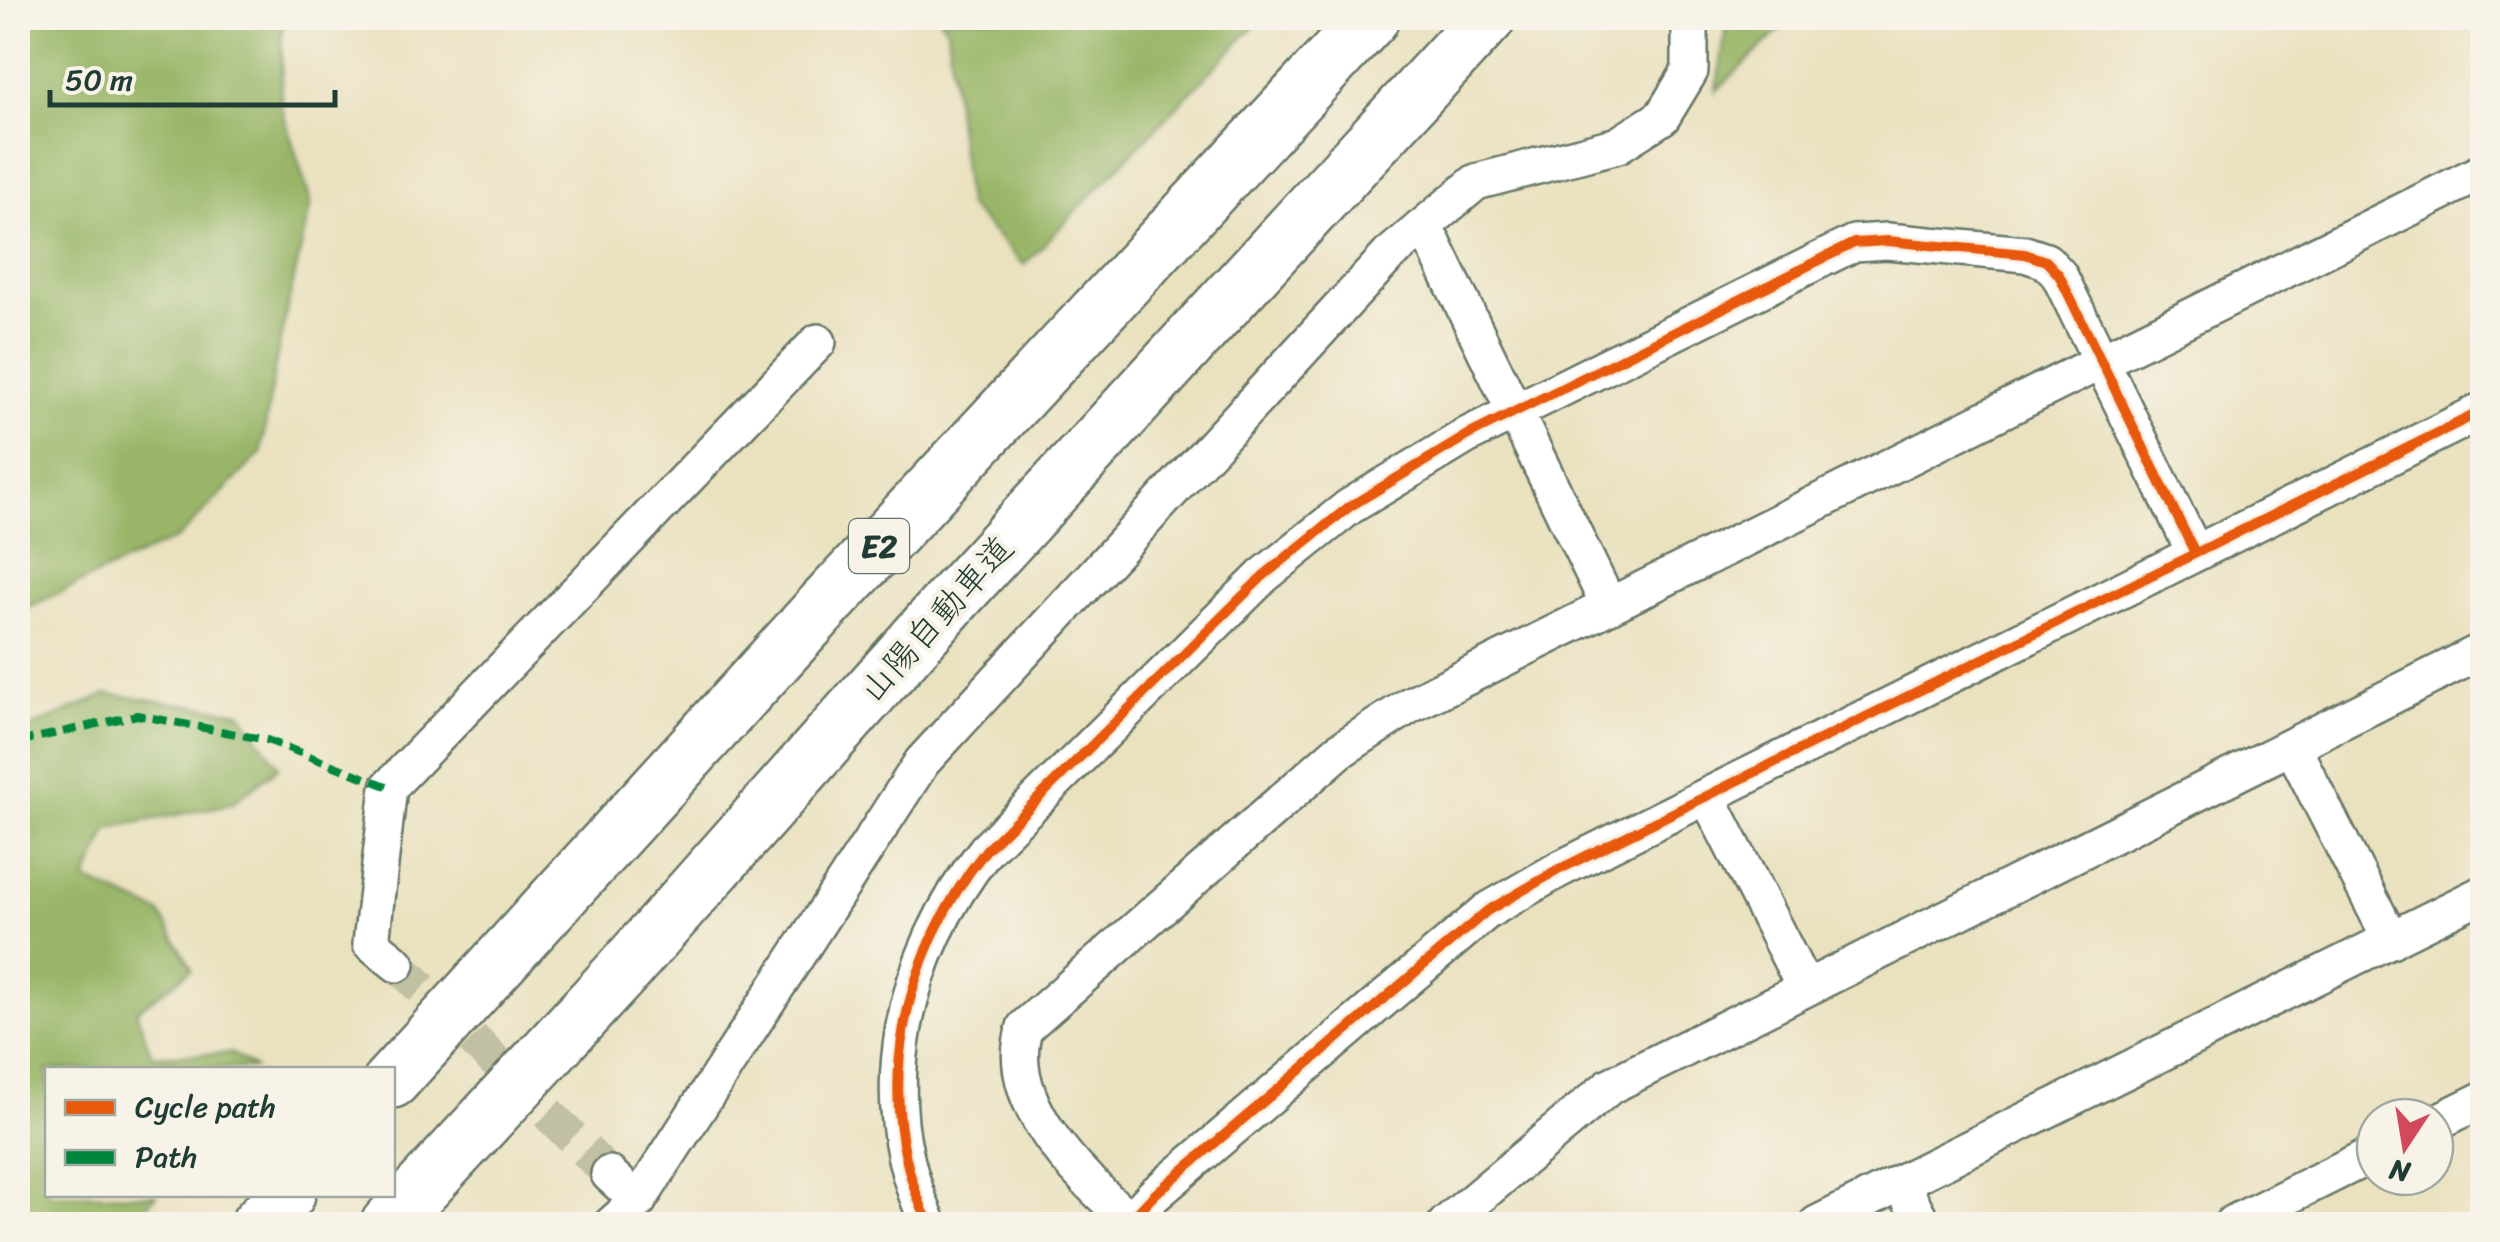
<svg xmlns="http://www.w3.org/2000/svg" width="2500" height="1242" font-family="Sriracha,'Klee One',sans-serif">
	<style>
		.forest { fill: #99b668; stroke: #5c7a4e; stroke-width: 2.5 }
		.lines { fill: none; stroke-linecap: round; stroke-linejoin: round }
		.minor-tunnel { stroke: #c1c0a3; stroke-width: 35; stroke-dasharray: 35 18; stroke-linecap: butt }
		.minor-casing { stroke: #667665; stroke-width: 40 }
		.motorway-casing { stroke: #667665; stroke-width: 60 }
		.minor { stroke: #fff; stroke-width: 35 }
		.motorway { stroke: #fff; stroke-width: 55 }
		.quiet { stroke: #00873e; stroke-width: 8; stroke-dasharray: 15 8; stroke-linecap: butt }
		.cycleway-casing { stroke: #f7f3e8; stroke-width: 16 }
		.cycleway { stroke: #e8590c; stroke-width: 10 }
		.labels { text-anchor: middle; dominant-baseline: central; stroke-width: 9; stroke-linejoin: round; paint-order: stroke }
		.shield { fill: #f7f3e8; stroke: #60746a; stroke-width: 2.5 }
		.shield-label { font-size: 32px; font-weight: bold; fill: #1f3d34 }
		.street-label { font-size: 35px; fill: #1f3d34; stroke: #f7f3e8 }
	</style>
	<rect width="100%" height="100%" fill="#f7f3e8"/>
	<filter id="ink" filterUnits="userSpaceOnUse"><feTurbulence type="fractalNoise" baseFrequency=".01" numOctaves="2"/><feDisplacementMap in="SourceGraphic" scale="20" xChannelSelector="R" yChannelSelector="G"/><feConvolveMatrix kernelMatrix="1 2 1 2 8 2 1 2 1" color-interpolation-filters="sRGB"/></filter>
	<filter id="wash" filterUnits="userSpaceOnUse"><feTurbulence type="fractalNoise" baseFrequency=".0048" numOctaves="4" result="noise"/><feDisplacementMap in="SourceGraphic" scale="40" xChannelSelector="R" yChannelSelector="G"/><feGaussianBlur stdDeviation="2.25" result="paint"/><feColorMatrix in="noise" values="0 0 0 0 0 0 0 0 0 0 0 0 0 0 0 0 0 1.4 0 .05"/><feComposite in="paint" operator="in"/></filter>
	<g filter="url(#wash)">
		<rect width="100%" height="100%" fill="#eae1bf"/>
		<!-- forest -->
		<g class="forest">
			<polygon points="18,18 282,18 281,106 311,203 276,359 261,453 179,537 18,612"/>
			<polygon points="939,18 1262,18 1024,265 967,205 947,28"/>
			<polygon points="1724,18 1792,18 1716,91 1726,31"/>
			<polygon points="107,694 240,712 279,767 231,804 109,828 86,880 160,913 192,969 136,1011 152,1056 232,1053 254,1068 48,1070 48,1194 156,1195 131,1224 18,1224 18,733"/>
		</g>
	</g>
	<g filter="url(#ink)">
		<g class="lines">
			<!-- minor-tunnel -->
			<polyline class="minor-tunnel" points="397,964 609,1174"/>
			<defs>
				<g id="minor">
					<polyline points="1421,228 1433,243 1609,606"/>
					<polyline points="2292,746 2391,940"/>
					<polyline points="1707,796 1805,988"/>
					<polyline points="397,964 371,943 389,787 818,342"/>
					<polyline points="2435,1123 2482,1100"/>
					<polyline points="609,1174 638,1201"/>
					<polyline points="1901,1183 1923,1224"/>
					<polyline points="1130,1221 1154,1195 1487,911 1560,869 2482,411"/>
					<polyline points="612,1224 638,1201 922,762 1389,255 1476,182 1618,145 1662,117 1690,71 1690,18"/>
					<path d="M929,1224C869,1098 902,956 986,850L1263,576L1349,507L1468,435L1854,243L1887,241L2025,254L2046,261L2059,275L2195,553"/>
					<path d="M1134,1224C1083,1180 1000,1102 1025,1027L1339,751L1410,705L2482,172"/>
					<polyline points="1446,1224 1610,1086 2482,651"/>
					<polyline points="1817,1224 2482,894"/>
					<polyline points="2232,1224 2375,1153"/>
				</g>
				<g id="motorway">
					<polyline points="392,1080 819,611 1371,18"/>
					<polyline points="259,1224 287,1194"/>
					<polyline points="389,1224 621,973 951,601 1487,18"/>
				</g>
			</defs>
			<!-- minor casing -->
			<use href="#minor" class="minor-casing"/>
			<!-- motorway casing -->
			<use href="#motorway" class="motorway-casing"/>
			<!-- minor -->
			<use href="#minor" class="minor"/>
			<!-- motorway -->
			<use href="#motorway" class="motorway"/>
			<!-- quiet -->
			<polyline class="quiet" points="18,742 137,715 267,740 389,787"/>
			<defs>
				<g id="cycleway">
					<polyline points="1130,1221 1154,1195 1487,911 1560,869 2482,411"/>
					<path d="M929,1224C869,1098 902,956 986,850L1263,576L1349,507L1468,435L1854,243L1887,241L2025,254L2046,261L2059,275L2195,553"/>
				</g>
			</defs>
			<!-- cycleway casing -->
			<use href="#cycleway" class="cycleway-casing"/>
			<!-- cycleway -->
			<use href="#cycleway" class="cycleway"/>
		</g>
	</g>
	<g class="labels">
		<!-- shield labels -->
		<rect class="shield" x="849" y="519" width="60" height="54" rx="8"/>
		<g class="shield-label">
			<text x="879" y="546">E2</text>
		</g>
		<!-- street labels -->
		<g class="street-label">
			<text transform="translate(936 619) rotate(-48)">山陽自動車道</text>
		</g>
	</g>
	<!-- margin -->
	<rect width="2500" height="1242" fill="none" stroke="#f7f3e8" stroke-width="60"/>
	<!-- legend -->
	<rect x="45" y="1067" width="350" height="130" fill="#f7f3e8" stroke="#a1aaa0" stroke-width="2.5"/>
	<rect x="65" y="1100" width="50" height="15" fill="#e8590c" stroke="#a1aaa0" stroke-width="2.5"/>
	<text x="135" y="1117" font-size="30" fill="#1f3d34">Cycle path</text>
	<rect x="65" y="1150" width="50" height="15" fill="#00873e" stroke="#a1aaa0" stroke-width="2.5"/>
	<text x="135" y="1167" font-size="30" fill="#1f3d34">Path</text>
	<!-- north arrow -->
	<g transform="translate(2405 1147) rotate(192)"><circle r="48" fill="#f7f3e8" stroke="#a1aaa0" stroke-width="2.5"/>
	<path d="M0-8L18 38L0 25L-18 38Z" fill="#d1495b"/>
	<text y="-15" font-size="28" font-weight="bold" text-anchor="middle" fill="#1f3d34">N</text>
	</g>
	<!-- scale -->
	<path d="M50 90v15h285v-15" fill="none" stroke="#1f3d34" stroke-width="5"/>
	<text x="65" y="90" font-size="30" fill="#1f3d34" stroke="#f7f3e8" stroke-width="8" paint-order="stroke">50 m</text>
</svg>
